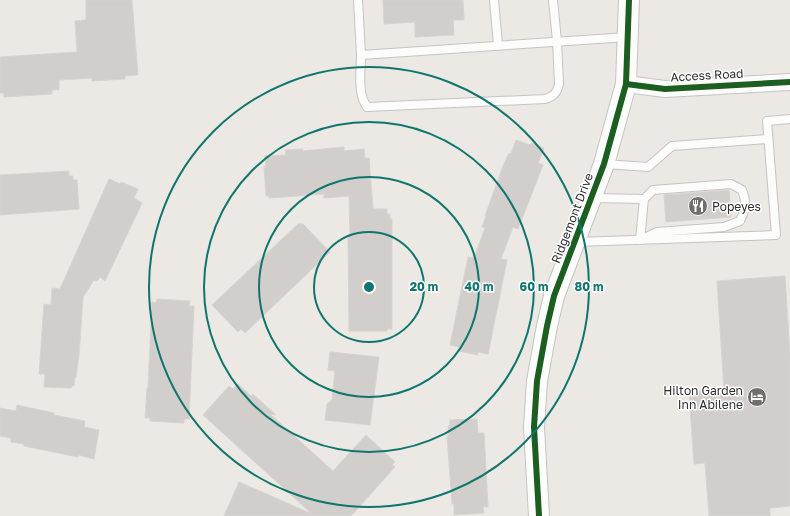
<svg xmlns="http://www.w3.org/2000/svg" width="790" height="516" font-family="'Golos Text',sans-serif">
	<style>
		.building { fill: #d1cecb; stroke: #d7d4d0 }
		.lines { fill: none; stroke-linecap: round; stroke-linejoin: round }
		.service-casing { stroke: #c5c4c5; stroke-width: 10 }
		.minor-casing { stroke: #c5c4c5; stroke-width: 18 }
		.tertiary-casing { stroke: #c5c4c5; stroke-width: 22 }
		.service { stroke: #fcfcfb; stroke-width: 8 }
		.minor { stroke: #fcfcfb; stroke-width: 16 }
		.tertiary { stroke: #fcfcfb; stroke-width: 20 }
		.cycleway-casing { stroke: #fff; stroke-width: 8 }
		.cycleway { stroke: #1b5e20; stroke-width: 6 }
		.ring { fill: none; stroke: #0f766e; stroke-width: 2 }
		.labels { text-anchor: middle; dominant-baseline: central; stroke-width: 3; stroke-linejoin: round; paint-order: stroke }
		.street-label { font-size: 12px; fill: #2e2e2e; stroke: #fff }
		.poi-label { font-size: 12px; fill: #2e2e2e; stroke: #fff; text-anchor: start }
		.centre { fill: #0f766e; stroke: #fff; stroke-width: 2 }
		.ring-label { font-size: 12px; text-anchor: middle; font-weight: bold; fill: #0f766e; stroke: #fff; stroke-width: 3; stroke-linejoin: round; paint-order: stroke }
	</style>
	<rect width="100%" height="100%" fill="#ece8e4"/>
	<!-- building -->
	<g class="building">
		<polygon points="86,0 132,0 138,75 125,76 125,79 92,81 92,78 59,80 59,90 52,90 52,94 4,97 4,93 0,93 0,57 77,52 75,21 86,20"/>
		<polygon points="383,0 463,0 464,20 453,20 454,35 415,37 415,22 384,24"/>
		<polygon points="516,140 530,145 531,143 544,148 538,163 543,165 518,229 513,227 501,259 507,260 488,354 478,352 478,355 458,351 459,347 450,345 468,257 473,258 474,254 475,255 485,228 482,227 486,216 485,216 503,166 509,153 511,154"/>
		<polygon points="344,147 344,151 364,149 365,158 369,158 373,209 387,209 387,214 390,214 390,219 392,219 392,329 387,329 387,331 349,331 348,237 350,237 349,196 324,198 324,194 269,198 269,196 266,196 264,166 266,166 265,156 286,155 285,150 303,149 303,151"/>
		<polygon points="69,171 69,176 73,176 73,180 77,180 79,209 0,215 0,175"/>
		<polygon points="109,179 120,184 121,182 138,189 134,198 142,203 105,281 100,277 97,281 94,280 83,297 79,355 76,377 75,377 74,386 72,386 71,388 44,387 45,374 39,374 44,304 51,305 52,288 60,289"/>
		<polygon points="729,190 731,217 666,222 664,195"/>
		<polygon points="298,224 303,224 330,252 245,333 241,329 238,332 212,305"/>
		<polygon points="785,276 790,355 790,506 770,508 770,516 709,516 705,463 694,464 689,392 724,390 717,281"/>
		<polygon points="157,299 190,301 189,306 194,306 189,419 184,419 184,423 150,421 150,418 145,418 147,388 148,388 152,302 156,303"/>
		<polygon points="330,352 379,357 370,425 325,420 327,404 332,400 335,371 328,370"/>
		<polygon points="238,384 251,396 253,394 276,415 270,414 333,471 366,435 395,462 392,465 395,467 351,516 224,516 239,482 312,514 203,415 229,386 233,389"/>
		<polygon points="17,405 54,413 54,415 85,421 84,427 99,430 94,459 78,455 78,457 24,446 24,444 11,442 11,438 0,436 0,408 16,411"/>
		<polygon points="477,419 478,433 484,433 488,507 483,507 484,513 454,515 454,504 452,504 451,490 447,436 449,436 448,426 450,426 450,420"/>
	</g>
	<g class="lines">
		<defs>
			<g id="service">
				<polyline points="358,0 361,55 628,37"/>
				<polyline points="494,0 498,45"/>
				<path d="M361,55C361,70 357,94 367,107L545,99C554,96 557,93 559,84L557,41L553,0"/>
				<polyline points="605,164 648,167 672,146 768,139"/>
				<path d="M731,184L742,190C747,203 746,208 740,221L724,227L657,232L640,240L644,199L653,190Z"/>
				<polyline points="592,198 644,199"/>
				<polyline points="576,242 776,235 767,121 790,119"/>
			</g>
			<polyline id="minor" points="626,84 665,89 790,82"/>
			<polyline id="tertiary" points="539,516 534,427 537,381 547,326 554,296 604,164 626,84 629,0"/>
		</defs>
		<!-- service casing -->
		<use href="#service" class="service-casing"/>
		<!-- minor casing -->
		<use href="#minor" class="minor-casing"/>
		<!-- tertiary casing -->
		<use href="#tertiary" class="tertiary-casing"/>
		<!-- service -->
		<use href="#service" class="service"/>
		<!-- minor -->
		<use href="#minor" class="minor"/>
		<!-- tertiary -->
		<use href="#tertiary" class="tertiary"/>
		<defs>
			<g id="cycleway">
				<polyline points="626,84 665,89 790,82"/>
				<polyline points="539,516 534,427 537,381 547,326 554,296 604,164 626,84 629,0"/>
			</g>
		</defs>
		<!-- cycleway casing -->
		<use href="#cycleway" class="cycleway-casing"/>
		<!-- cycleway -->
		<use href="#cycleway" class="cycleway"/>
	</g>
	<!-- distance rings -->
	<g class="ring">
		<circle cx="369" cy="287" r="55"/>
		<circle cx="369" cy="287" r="110"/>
		<circle cx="369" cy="287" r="165"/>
		<circle cx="369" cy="287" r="220"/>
	</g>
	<!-- icons -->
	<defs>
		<symbol id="restaurant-disc" viewBox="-11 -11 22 22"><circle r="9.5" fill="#706f6e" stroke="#fff"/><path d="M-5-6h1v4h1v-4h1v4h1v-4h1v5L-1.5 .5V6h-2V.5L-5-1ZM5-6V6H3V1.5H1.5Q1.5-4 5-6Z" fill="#fff"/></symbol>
		<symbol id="hotel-disc" viewBox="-11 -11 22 22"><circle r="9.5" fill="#706f6e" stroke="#fff"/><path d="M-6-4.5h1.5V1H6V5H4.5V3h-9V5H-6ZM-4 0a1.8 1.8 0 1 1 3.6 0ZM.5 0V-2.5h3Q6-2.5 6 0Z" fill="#fff"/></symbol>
	</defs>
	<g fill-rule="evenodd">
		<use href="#restaurant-disc" x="687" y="195" width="22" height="22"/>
		<use href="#hotel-disc" x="746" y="386" width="22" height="22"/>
	</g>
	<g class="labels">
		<!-- street labels -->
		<g class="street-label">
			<text transform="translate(707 75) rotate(-3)">Access Road</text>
			<text transform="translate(572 218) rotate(-69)">Ridgemont Drive</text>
		</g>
		<!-- poi labels -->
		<g class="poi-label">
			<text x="712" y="206">Popeyes</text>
			<text x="743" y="390" text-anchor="end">Hilton Garden<tspan x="743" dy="14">Inn Abilene</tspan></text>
		</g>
	</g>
	<circle cx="369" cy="287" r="6" class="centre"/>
	<g class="ring-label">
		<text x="424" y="291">20 m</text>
		<text x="479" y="291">40 m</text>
		<text x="534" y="291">60 m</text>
		<text x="589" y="291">80 m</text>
	</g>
</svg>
